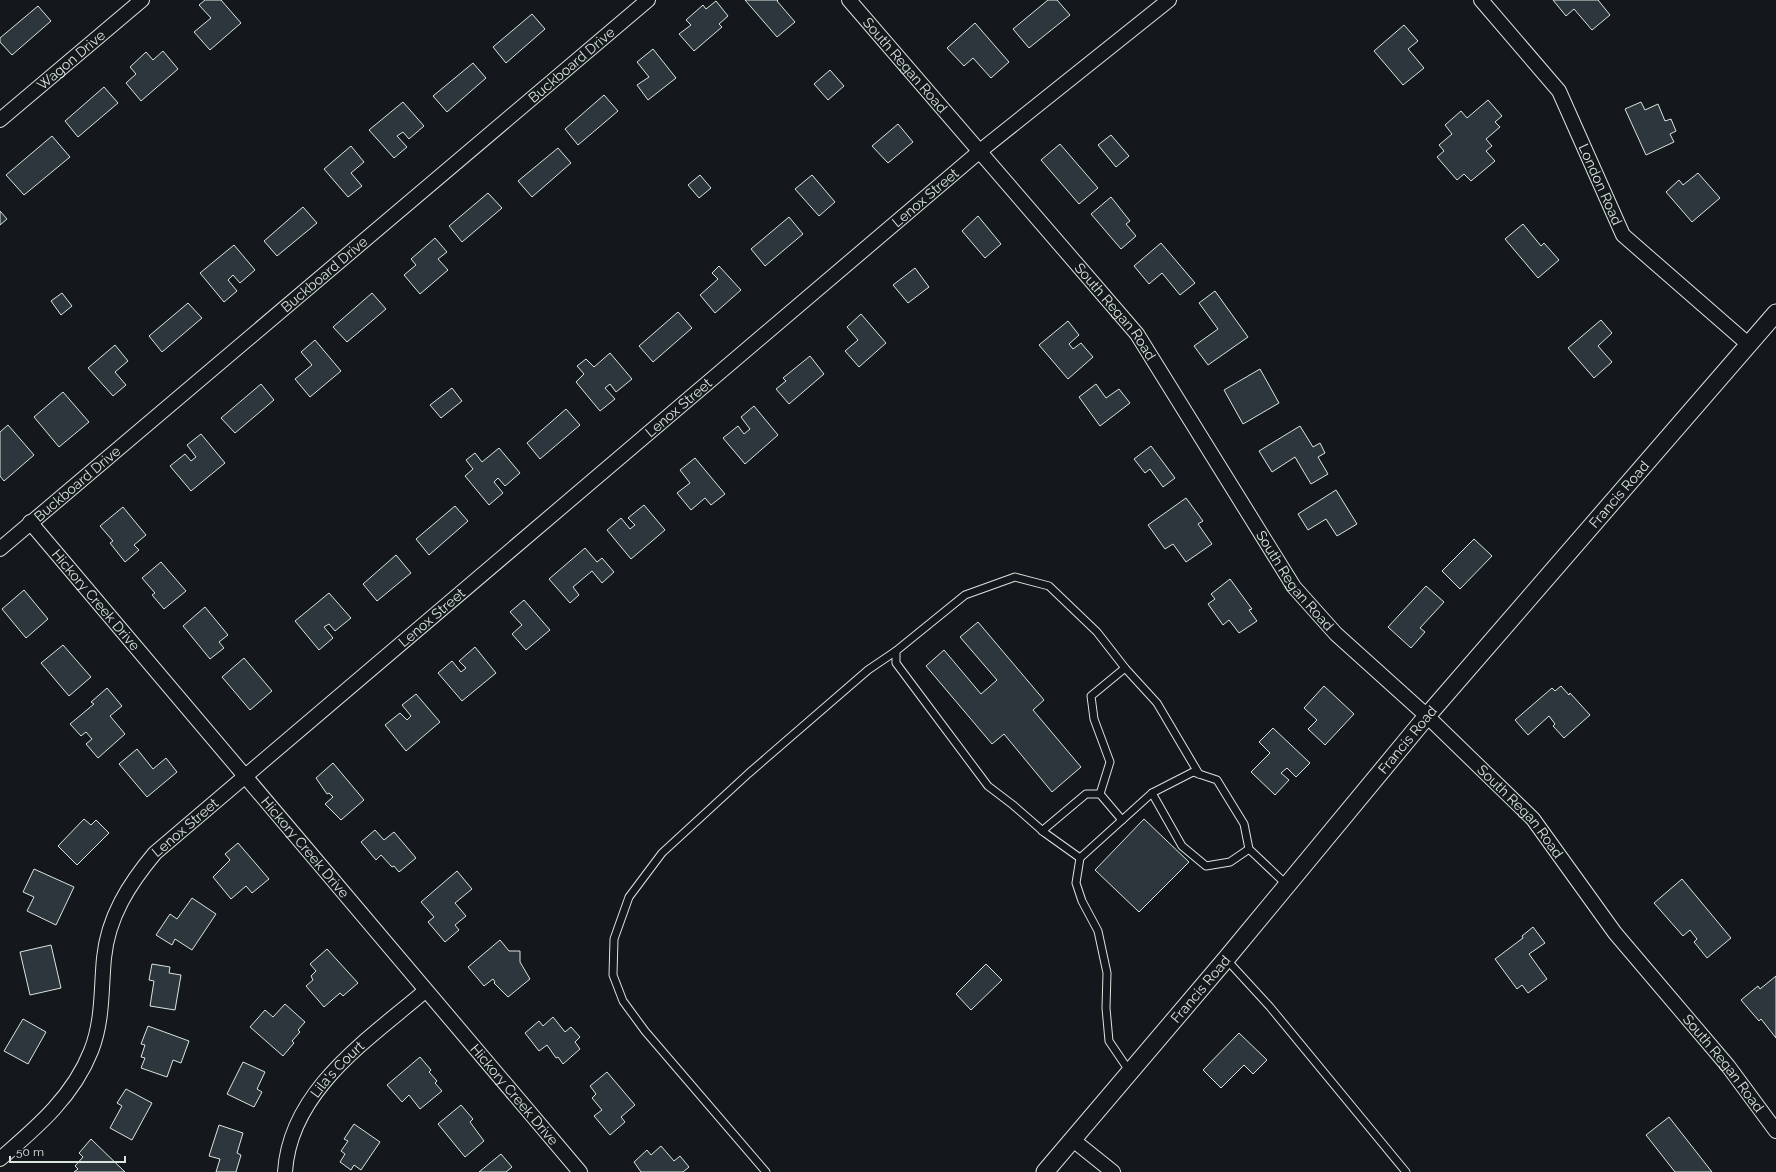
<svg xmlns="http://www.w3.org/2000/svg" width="1776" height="1172" font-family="Raleway,sans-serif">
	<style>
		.building { fill: #2c363c; stroke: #d8e6dc }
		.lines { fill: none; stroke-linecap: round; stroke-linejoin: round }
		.service-casing { stroke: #d8e6dc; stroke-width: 9 }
		.minor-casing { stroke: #d8e6dc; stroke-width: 16 }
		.tertiary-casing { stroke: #d8e6dc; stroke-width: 19 }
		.service { stroke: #14181c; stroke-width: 7 }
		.minor { stroke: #14181c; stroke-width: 14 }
		.tertiary { stroke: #14181c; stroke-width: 17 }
		.labels { text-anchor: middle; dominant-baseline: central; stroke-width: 3; stroke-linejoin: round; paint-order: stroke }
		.street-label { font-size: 14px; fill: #d8e6dc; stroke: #14181c }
	</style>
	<rect width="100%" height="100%" fill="#14181c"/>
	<!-- building -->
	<g class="building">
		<polygon points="205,0 221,0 241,23 210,50 194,32 211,18 199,5"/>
		<polygon points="745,0 778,0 777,1 795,22 777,37"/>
		<polygon points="1048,0 1057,0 1070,15 1029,48 1013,29"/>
		<polygon points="1553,0 1598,0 1610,15 1592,30 1574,9 1566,16"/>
		<polygon points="716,1 728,16 719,24 722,27 694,51 679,34 691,25 686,20 703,5 706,9"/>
		<polygon points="38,6 51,21 12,55 0,42 0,38"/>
		<polygon points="532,14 545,29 506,63 493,47"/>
		<polygon points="975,23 1009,62 991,78 973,58 964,66 947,48"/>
		<polygon points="1404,25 1418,41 1408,49 1424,68 1403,85 1374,51"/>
		<polygon points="653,49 676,78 648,100 637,85 649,77 637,62"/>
		<polygon points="163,51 178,69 141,101 126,83 136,74 130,67 146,52 153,60"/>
		<polygon points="473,63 486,78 447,112 433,96"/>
		<polygon points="830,70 844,86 828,100 814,84"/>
		<polygon points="104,87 118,103 78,137 65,121"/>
		<polygon points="604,95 618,111 578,145 565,129"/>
		<polygon points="1488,100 1502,116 1495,122 1500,127 1486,139 1492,146 1486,151 1495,161 1471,181 1464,174 1457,180 1437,157 1444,151 1439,145 1452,134 1445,125 1461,111 1467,118"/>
		<polygon points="403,102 424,126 409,139 403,132 397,136 407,147 394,158 369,130"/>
		<polygon points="1641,102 1645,110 1658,104 1665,121 1671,119 1676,131 1670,134 1674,142 1646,155 1625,109"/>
		<polygon points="898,124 913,142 888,163 872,146"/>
		<polygon points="1111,135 1129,156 1116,167 1098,145"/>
		<polygon points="52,136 70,157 24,195 6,175"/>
		<polygon points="1060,144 1098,188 1079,204 1041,160"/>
		<polygon points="351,146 364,162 351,173 362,186 348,197 324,169"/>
		<polygon points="558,148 571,163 532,197 518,181"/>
		<polygon points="1698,173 1720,198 1692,222 1666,192 1679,180 1683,185"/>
		<polygon points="700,175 711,188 699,198 688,185"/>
		<polygon points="812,175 835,202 819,216 795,189"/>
		<polygon points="488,193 502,208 462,242 449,226"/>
		<polygon points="1111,197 1130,221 1126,224 1136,236 1121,249 1091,214"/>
		<polygon points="303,207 317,223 277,256 264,241"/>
		<polygon points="0,211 7,219 0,225"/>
		<polygon points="978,216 1001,244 985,258 962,231"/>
		<polygon points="789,217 803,234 765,266 751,249"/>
		<polygon points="1523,224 1541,246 1544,243 1559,260 1538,278 1505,239"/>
		<polygon points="435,238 447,252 438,259 448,270 420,294 404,275 416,265 411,259"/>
		<polygon points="1161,243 1195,283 1180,295 1162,273 1149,284 1134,266"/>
		<polygon points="234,245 255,270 240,283 233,275 228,280 237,291 224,302 200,273"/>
		<polygon points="719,266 741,290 715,313 700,295 718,279 712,273"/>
		<polygon points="915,268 929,287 908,303 893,285"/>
		<polygon points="1215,291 1248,337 1208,365 1194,346 1218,329 1199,303"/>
		<polygon points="62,293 72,306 61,315 51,301"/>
		<polygon points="372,293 386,309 347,342 333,327"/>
		<polygon points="188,303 202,318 162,352 149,336"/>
		<polygon points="678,312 692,328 653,362 639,346"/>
		<polygon points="861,314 886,343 859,367 845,351 858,340 847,327"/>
		<polygon points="1601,320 1612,333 1598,346 1612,362 1594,378 1568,348"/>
		<polygon points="1068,321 1079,335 1069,344 1073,349 1081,343 1093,357 1068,379 1039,345"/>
		<polygon points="315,340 341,371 310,397 295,379 312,365 301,352"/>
		<polygon points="115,345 128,361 115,372 126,385 113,396 88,368"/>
		<polygon points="610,353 632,379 616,392 610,384 605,388 615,399 600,411 576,382 584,374 577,366 586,359 594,367"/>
		<polygon points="810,356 824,374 789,404 776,389 786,381 783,378"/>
		<polygon points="1260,369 1279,403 1243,424 1224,390"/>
		<polygon points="261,384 274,400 235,433 221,418"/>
		<polygon points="1096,384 1106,398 1119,389 1130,403 1100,426 1079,397"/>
		<polygon points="452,388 462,401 441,418 430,405"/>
		<polygon points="63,392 89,422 59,447 34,417"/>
		<polygon points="754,406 778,435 745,464 723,438 738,426 744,434 750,429 741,417"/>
		<polygon points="566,409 580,425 540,459 527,443"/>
		<polygon points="8,425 34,455 4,481 0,476 0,432"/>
		<polygon points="1300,426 1313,447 1320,443 1325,453 1318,457 1328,474 1311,484 1295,457 1272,472 1259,451"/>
		<polygon points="201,434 225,463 191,491 170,466 185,454 191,461 196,457 187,445"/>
		<polygon points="1151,446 1175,478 1163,487 1150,469 1145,473 1134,459"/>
		<polygon points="499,448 520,473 505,486 498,478 494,482 503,493 489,505 465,476 473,469 466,460 475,453 482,462"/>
		<polygon points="695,458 725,494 711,505 705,498 691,510 677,493 690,483 680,470"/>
		<polygon points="1336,490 1357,524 1337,536 1326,519 1308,530 1298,514"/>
		<polygon points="1186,498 1203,521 1198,524 1212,544 1186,562 1173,544 1165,549 1148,525"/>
		<polygon points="644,505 665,530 631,559 607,530 621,518 630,529 635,525 628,518"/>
		<polygon points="455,506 468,521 429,555 416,539"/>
		<polygon points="123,507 146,535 134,545 139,550 125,562 110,543 113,541 100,526"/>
		<polygon points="1474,539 1492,556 1460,589 1442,571"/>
		<polygon points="585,548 597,562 602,558 614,572 602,583 592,571 573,587 579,595 570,603 549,579"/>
		<polygon points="396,555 411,573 377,601 363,584"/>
		<polygon points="161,562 186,591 164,609 152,595 155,593 142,578"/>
		<polygon points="1230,579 1252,609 1249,610 1257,621 1239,633 1229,620 1223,625 1208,604 1215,599 1211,594"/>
		<polygon points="1426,586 1444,602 1420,628 1425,632 1411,648 1388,627"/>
		<polygon points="24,590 48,619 26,638 2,609"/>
		<polygon points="329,593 351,618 335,631 329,624 324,627 333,638 319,650 295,621"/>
		<polygon points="524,600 550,630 526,650 512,634 522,625 510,612"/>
		<polygon points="205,607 228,635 219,642 224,648 210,659 183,626"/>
		<polygon points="978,622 1044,700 1033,710 1081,767 1052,792 1004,734 992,744 926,666 944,650 981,694 997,680 960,637"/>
		<polygon points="63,645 91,677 69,696 41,663"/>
		<polygon points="475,647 496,673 462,701 438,673 452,661 461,672 466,668 459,661"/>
		<polygon points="244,658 272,691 250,710 222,677"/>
		<polygon points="1324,686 1354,714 1325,745 1308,729 1317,720 1304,708"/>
		<polygon points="1561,686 1569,695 1570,693 1590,715 1564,738 1553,726 1555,724 1549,716 1528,735 1515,720 1552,688 1555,691"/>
		<polygon points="107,688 122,706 110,716 125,734 98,758 86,744 92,739 86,732 81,736 70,724 94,704 91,702"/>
		<polygon points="416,694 440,722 406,751 385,725 400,713 407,720 411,716 402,705"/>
		<polygon points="1273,728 1310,763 1296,777 1287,768 1281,773 1289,780 1275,795 1251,772 1270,753 1259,742"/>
		<polygon points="137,749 153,769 166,758 177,772 147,797 119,764"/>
		<polygon points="333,763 364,800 341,820 325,804 333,797 329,793 327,794 316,778"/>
		<polygon points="84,819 91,825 96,820 109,833 77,865 58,846"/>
		<polygon points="1144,819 1189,862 1139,912 1095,870"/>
		<polygon points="375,830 384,840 394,832 416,858 399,872 394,866 392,867 381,855 376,860 361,842"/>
		<polygon points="238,843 269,879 252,893 246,886 231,899 213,877 230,860 225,854"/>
		<polygon points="34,869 74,887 56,925 27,911 34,897 23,892"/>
		<polygon points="457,871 472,889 455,903 466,916 455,925 459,930 445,942 428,922 434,917 421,902"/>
		<polygon points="1682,879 1731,938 1707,958 1694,942 1697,939 1690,930 1683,936 1654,903"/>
		<polygon points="192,898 216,914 192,950 175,939 172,945 156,935 170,914 177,919"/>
		<polygon points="1533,927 1545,943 1529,954 1547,979 1528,993 1522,985 1517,989 1495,959 1523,938 1522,936"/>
		<polygon points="500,940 509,951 520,951 520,962 530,979 508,997 494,983 495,982 493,979 484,986 468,967"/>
		<polygon points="51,945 61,988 30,995 20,952"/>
		<polygon points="327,949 358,983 343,996 340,993 324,1007 306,986 313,980 311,976 316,971 310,964"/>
		<polygon points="152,964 170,967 169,973 181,975 175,1010 150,1006 154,981 149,980"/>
		<polygon points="986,964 1002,980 971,1010 956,994"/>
		<polygon points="1776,976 1776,1038 1761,1019 1759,1021 1741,1000 1758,986 1760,989"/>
		<polygon points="285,1004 305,1022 298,1030 300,1032 292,1041 294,1043 283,1056 250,1027 265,1010 273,1017"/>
		<polygon points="553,1017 565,1032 571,1027 580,1037 575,1042 580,1049 563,1064 558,1057 556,1058 547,1045 539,1051 525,1033 539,1021 543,1026"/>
		<polygon points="23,1019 46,1032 28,1064 4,1051"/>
		<polygon points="148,1026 189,1041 181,1063 173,1060 167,1077 141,1068 145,1058 141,1057 145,1045 141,1044"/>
		<polygon points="1239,1033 1267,1060 1253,1074 1244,1065 1221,1088 1203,1070"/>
		<polygon points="420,1057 431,1070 429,1072 437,1081 435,1083 442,1091 420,1109 409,1095 402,1102 387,1085"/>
		<polygon points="243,1062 265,1072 257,1089 262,1092 254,1107 227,1094"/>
		<polygon points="607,1072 635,1105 621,1117 625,1122 610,1135 594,1116 602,1110 592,1098 596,1094 590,1086"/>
		<polygon points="126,1089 152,1103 132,1140 110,1128 122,1106 117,1103"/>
		<polygon points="461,1105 473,1119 470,1122 484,1141 465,1157 438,1124"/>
		<polygon points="1669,1117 1712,1172 1675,1172 1646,1135"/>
		<polygon points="354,1124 380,1142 361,1170 354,1165 351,1170 340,1162 345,1154 341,1151 348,1141 344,1139"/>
		<polygon points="219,1125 243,1133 237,1153 241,1155 236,1172 216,1172 220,1159 209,1156"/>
		<polygon points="91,1139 125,1172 74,1172 78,1169 75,1166 83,1157 79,1153"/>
		<polygon points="661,1146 674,1161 680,1156 689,1167 683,1172 641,1172 634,1162 647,1150 651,1155"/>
		<polygon points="501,1154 512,1167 506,1172 479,1172"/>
	</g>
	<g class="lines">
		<defs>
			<g id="service">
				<polyline points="1152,793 1182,846 1206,866 1230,862 1249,849"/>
				<polyline points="1100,794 1110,762 1094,719 1091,696 1125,668"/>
				<polyline points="1042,831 1086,794 1100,794 1122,820"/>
				<polyline points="1080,858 1045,833 1013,805 988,786 896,663 896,651 965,595 1015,577 1049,586 1097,632 1125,668 1157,703 1199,774"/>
				<polyline points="1226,959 1270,1007 1406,1172"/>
				<polyline points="1130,1072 1109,1041 1106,1008 1107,973 1098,931 1082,901 1076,883 1080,858 1152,793 1193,772 1217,780 1244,824 1249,849 1287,885"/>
				<polyline points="766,1172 645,1031 623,1001 613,975 614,939 629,897 662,853 749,773 868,670 896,651"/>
			</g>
			<g id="minor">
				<path id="s1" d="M849,0L1137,334L1294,587L1336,634L1427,716L1533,819L1615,933L1728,1066L1776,1131"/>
				<path id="s2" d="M1481,0L1559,91L1623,235L1748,344"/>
				<path id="s3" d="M0,120L142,0"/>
				<path id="s4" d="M30,522L580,1172"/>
				<path id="s5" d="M0,549L648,0"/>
				<polyline points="1073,1140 1113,1172"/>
				<path id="s6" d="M0,1159C36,1128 73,1097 91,1051C103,1021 101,990 104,958C108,917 129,884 155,853L980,151L1169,0"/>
				<path id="s7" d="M285,1172C290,1090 369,1039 425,991"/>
			</g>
			<g id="tertiary">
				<path id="s8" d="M1045,1172L1226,959L1427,716L1776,313"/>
			</g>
		</defs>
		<!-- service casing -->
		<use href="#service" class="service-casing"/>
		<!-- minor casing -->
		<use href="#minor" class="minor-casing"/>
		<!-- tertiary casing -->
		<use href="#tertiary" class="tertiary-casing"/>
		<!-- service -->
		<use href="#service" class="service"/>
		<!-- minor -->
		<use href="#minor" class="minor"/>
		<!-- tertiary -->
		<use href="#tertiary" class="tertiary"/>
	</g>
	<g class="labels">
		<!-- street labels -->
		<g class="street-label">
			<text stroke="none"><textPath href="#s3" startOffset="93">Wagon Drive</textPath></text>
			<text stroke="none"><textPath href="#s5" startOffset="749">Buckboard Drive</textPath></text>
			<text stroke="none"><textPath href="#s1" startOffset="86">South Regan Road</textPath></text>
			<text stroke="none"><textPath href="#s2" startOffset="222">London Road</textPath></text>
			<text stroke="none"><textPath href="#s6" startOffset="1367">Lenox Street</textPath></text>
			<text stroke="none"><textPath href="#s5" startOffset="425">Buckboard Drive</textPath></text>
			<text stroke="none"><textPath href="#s1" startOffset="410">South Regan Road</textPath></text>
			<text stroke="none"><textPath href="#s6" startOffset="1043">Lenox Street</textPath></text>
			<text stroke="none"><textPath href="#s5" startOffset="101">Buckboard Drive</textPath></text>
			<text stroke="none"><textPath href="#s8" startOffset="888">Francis Road</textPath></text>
			<text stroke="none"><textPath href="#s1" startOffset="734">South Regan Road</textPath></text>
			<text stroke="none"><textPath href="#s4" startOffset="102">Hickory Creek Drive</textPath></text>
			<text stroke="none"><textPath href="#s6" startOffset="719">Lenox Street</textPath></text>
			<text stroke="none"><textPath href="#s8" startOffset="564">Francis Road</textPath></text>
			<text stroke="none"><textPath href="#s1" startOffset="1058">South Regan Road</textPath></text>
			<text stroke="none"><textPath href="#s6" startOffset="395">Lenox Street</textPath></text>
			<text stroke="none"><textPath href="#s4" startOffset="426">Hickory Creek Drive</textPath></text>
			<text stroke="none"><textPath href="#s8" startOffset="240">Francis Road</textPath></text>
			<text stroke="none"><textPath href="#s1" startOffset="1382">South Regan Road</textPath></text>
			<text stroke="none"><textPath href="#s7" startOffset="118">Lila's Court</textPath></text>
			<text stroke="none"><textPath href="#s4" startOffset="750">Hickory Creek Drive</textPath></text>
		</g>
	</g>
	<!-- scale -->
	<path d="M10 1156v6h115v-6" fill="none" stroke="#d8e6dc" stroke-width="2"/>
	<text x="16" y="1156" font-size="12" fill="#d8e6dc" stroke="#14181c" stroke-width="3" paint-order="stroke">50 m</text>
</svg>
